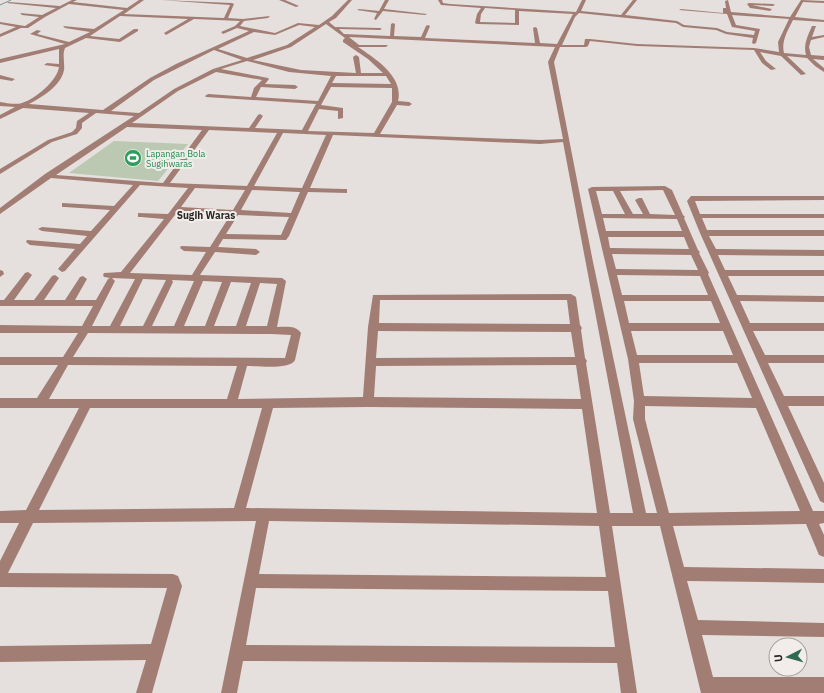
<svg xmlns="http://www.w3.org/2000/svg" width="824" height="693" font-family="'IBM Plex Sans',sans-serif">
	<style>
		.green { fill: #bbc8b2 }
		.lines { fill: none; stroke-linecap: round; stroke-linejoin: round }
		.stream { stroke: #7b8fa0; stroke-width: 1 }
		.minor { fill: #a27d74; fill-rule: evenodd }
		.labels { text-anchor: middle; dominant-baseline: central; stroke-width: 4; stroke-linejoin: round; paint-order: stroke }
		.far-leisure-label { font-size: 9px; fill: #27864d; stroke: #f2edea; text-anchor: start }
		.far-quarter-label { font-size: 10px; font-weight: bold; fill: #292726; stroke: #f2edea }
	</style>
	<rect width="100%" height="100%" fill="#e5e0dd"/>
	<!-- green -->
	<polygon class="green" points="114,141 188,144 158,181 69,173"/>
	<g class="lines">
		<!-- stream -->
		<polyline class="stream" points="0,5 11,0"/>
		<!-- minor -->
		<g class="minor">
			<path d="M72,0H77L73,2L127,8L139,0H144L124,14L224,18L230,5L161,0L232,3L234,4L228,18L243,19L270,16L268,18L244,21L240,26L275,33L298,23L319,25L332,16L348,0H352L336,18L329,22L335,27L380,28L382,29L380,30L339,29L344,34L390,36L391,24L393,23L395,24L394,36L421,37L426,26L428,25L430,26L425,38L535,43L533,28L535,27L537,28L540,43L557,44L573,14L519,11V25L477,24L475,23L477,14L481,8L441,5L438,0H442L443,3L450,4L576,12L582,0H586L581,11L621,15L633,0H637L625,15L677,21L684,25L717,28L727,32L754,35L755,31L732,27L727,14L679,10L681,9L723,13V8H726L725,1L728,0L731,12L790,17L801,0L824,1V3L803,2L795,17L824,20V22L793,20C788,30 781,41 784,53L806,55C803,45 808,35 812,26H816L812,37L824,35V37L811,40L809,47L811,55L824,56V60L813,59L824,68V72L815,66L807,58L787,56L806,74L801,75L781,56L760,52L766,61L776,69L771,70L762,63L754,50L637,46L590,41L588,46L586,47H560L554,62L593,262L646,513H657L633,419L634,401L628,359L588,189L592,187L665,186L672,190L683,215L685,217L684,218L698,250L700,252L699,253L709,273L708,274L813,511H824V523L819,524L824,535V557L819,555L806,524L673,526L684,567L824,569V583L687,581L698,620L824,623V637L702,635L713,677H824V693H701L660,526H612L637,693H621L617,663L243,661L237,693H221L256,521L33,523L8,573L173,574L178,576L182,586L152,693H136L146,660L0,662V646L151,644L167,588L0,587V561L19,523H0V511L26,510L79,408H0V398H37L58,365H0V357H63L78,333H0V325L82,326L93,306H0V300H4L25,273L28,272L32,275L14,300H34L52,276L55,275L59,278L44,300H65L80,277L83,276L87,279L75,300H96L108,279L110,278L104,277L103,275L104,273L121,272L164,219L141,217H138V213L168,214L188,188L140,185L65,271L62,272L58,269L75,249L30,245L26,242L27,240L80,244L87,236L42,231L38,229L42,227L91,231L110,210L65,207H62V203L114,206L133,185L51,178L0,214V208L45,174L134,116L96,113L82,123V128L77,134L52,142L0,174V169L48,140L72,132L76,128L77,121L89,113L23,108L0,119V115L15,107L0,106V102C6,103 16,105 22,103C35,99 57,81 59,67L44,65L47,63L59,64V49L0,63V59L65,44L30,34L37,30L41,31L37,34L69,42L90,32L65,28L63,26L94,29L124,10L69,4L45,17L28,28H21L0,37V34L16,27L0,24V22L25,26L39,17L22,15L20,13L42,15L56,8L7,3L9,2L60,6ZM485,8L515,10V23L480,22L481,14ZM579,13L676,23L683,27L716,30L726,34L753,38L752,43L754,44L756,43L760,29L736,25L732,15L789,19L778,42L779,52L754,48L637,44L590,39H585L584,45H562L575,17ZM120,16L188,19L164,33L166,35L194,19L240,21L235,26L221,32L223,34L237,28L249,31L176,64L150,78L103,110L29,104C42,97 61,86 64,70C65,63 62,55 65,48L86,38L120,42L138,31V29H134L119,39L90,36ZM326,24L345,38L343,40V42L368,59L383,73H361L359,57L356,55L353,57L356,73L301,70L253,60L291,47ZM299,25L315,27L287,45L247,58L218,49L254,32L275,35ZM349,37L555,47L548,62L563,139L540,140L380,134L397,105L409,106L412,104L409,102L398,101C404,77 376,59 358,47H386L388,45H359ZM214,50L242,60L213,69L174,89L139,113L111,111L154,80ZM247,61L289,72L331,76L318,101L256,97L261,87L295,89L298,87L295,85L265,84L269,79L268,78L221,69ZM216,72L262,80L254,88L251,97L208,94L205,96L206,97L316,104L302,130L255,128L263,116L260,114L258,115L249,128L132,123L178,91ZM336,76H386L391,84L332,83ZM331,87L392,88V102L374,133L308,131L319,109L338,111V119L343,118V108L321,105ZM127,127L202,130L163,183L56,175ZM209,130L277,133L247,186L170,183ZM283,133L326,135L302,188L254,186ZM333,135L540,144L563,142L633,513H610L586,363L587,361L585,358L581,330L582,328L580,325L576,297L571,294L373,295L368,327L363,397L238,399L247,366C258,366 290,370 295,360L301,333C296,325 285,327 277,327L286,281L282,278L200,275L215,252L256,255L260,252L256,249L218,247L223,239L286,240L289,236L308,192L347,193V189H344L310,188ZM195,188L245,190L233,210L181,207ZM252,190L300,192L291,213L241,210ZM663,190L675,215L650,214L642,198H639L635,200L643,214H633L620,191ZM596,191H613L625,214H602ZM178,211L231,214L210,247L181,246L180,248L184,251L206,252L192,275L130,273ZM238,215L289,217L281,235L226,234ZM603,218L677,219L682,231H606ZM608,237H684L689,249L610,248ZM612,254L691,255L698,270L616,269ZM617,275L700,276L708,295H622ZM112,278L135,279L110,326H92L115,281ZM143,279L166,280L143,326H120ZM172,280L194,281L174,326H152L173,282ZM203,281L222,282L205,326H184ZM231,282L251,283L236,326H214ZM260,283L277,284L267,326H246ZM380,300H567L570,324L379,323ZM624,301H711L720,323H629ZM378,331L571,332L575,357L376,358ZM631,331H723L733,355H637ZM88,333L271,334L291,335L285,358L73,357ZM639,363H737L752,398L644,396ZM68,365L237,366L227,399H49ZM576,365L581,399L374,397L376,366ZM645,406L756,408L800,511L669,513L645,419ZM368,407L582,409L597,513L246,508L273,408ZM90,408H262L234,508L39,510ZM269,521L599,526L606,577L259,574ZM256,588L608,591L615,647L246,645Z"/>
			<polygon points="279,0 285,0 299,6 296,7"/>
			<polygon points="385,0 389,0 384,9 427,14 425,15 383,11 376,20 374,19 377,13 357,10 359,9 379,11"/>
			<polygon points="749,3 773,4 775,5 773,6 752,5 772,9 770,11 750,8 747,4"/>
			<polygon points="0,75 15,79 12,81 0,79"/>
			<polygon points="691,196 824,196 824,200 695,201 700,214 824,214 824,218 702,218 707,230 824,230 824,236 709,236 716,249 824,250 824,256 718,255 725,270 824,270 824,276 728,276 737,295 824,296 824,302 740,301 750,323 824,323 824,331 753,331 765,355 824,355 824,363 768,363 784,396 824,396 824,406 788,406 824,483 824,503 820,501 700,233 687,201"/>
			<polygon points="0,270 3,271 4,274 0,277"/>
		</g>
	</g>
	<!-- icons -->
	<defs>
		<symbol id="stadium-disc" viewBox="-11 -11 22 22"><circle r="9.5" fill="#2e9e5b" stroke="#f2edea"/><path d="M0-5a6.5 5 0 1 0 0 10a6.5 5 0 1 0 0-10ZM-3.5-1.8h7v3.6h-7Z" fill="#fff"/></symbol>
	</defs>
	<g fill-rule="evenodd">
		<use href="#stadium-disc" x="123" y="148" width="20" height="20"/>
	</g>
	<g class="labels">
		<!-- far-leisure labels -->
		<g class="far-leisure-label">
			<text x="146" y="153">Lapangan Bola<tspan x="146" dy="10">Sugihwaras</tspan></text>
		</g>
		<!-- far-quarter labels -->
		<g class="far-quarter-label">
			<text x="206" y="215">Sugih Waras</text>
		</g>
	</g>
	<!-- north arrow -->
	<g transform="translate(788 657) rotate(264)"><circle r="19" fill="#f2edea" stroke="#a29e9c"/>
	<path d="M0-3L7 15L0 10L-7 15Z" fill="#306a53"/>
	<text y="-6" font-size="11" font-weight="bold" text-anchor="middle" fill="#292726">U</text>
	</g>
</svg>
